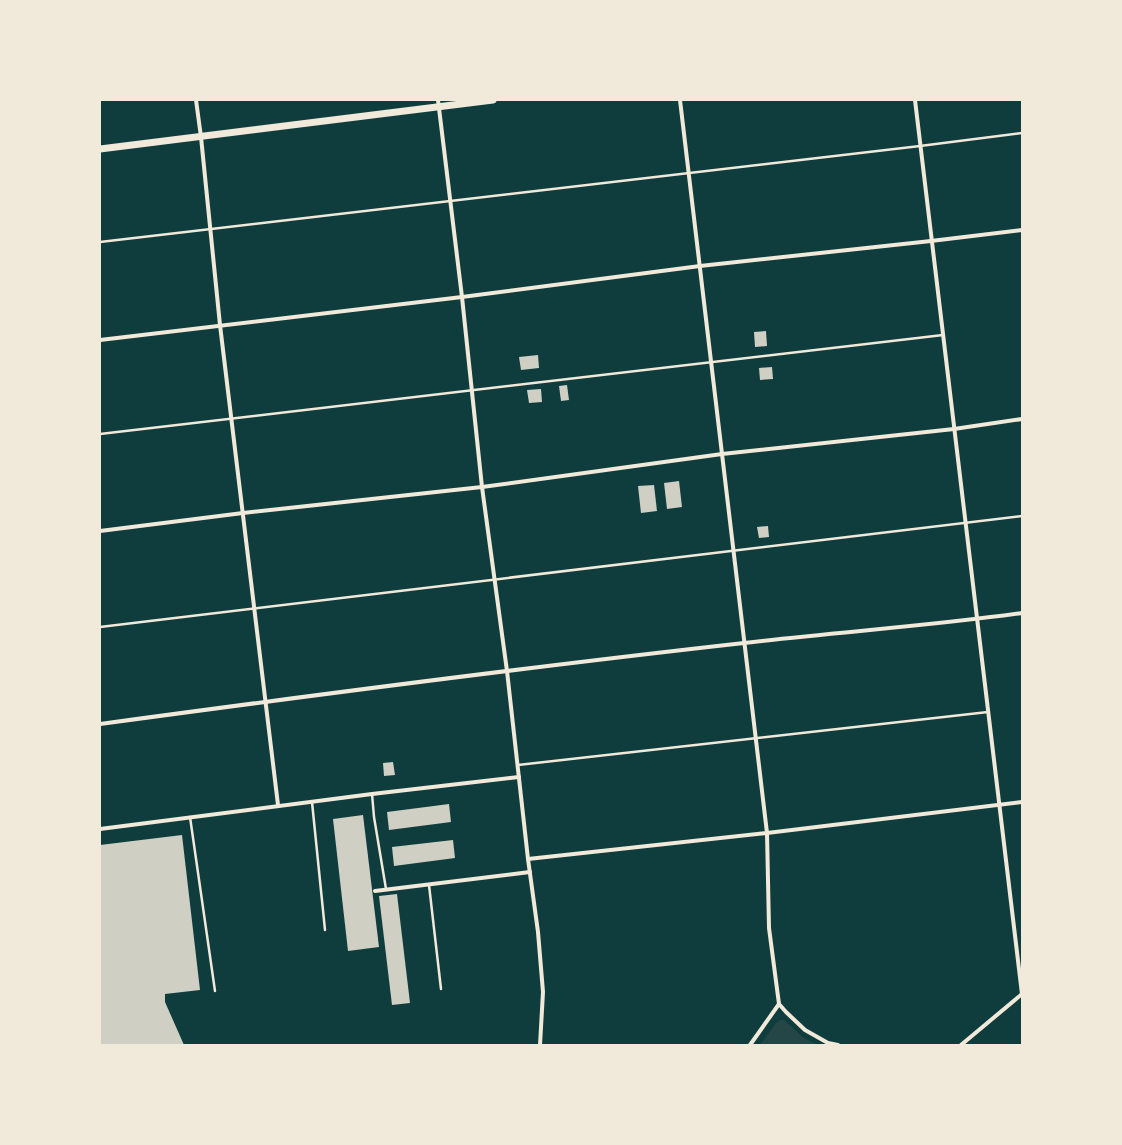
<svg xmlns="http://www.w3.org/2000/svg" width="1122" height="1145" font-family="'DejaVu Sans',sans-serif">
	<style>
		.green { fill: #244646 }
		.building { fill: #cfcfc3 }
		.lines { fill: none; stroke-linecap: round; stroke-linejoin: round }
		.service { stroke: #f1e9da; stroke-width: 2.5 }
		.minor { stroke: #f1e9da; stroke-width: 4 }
		.tertiary { stroke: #f1e9da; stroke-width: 7 }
	</style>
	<rect width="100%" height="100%" fill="#0f3d3e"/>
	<!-- green -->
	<polygon class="green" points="780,1020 784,1020 804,1038 818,1045 760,1045 776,1023"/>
	<!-- building -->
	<g class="building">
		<polygon points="766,331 767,346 755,347 754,332"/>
		<polygon points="538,355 539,368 521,370 519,357"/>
		<polygon points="772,367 773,379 760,380 759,368"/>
		<polygon points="567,385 569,400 561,401 559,386"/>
		<polygon points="541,389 542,402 529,403 527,390"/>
		<polygon points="679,481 682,507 667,509 664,483"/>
		<polygon points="654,485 657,511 641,513 638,486"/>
		<polygon points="768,526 769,537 759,538 757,527"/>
		<polygon points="393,762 395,775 384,776 383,763"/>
		<polygon points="449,804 451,822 389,830 387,812"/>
		<polygon points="363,815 379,947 348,951 333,819"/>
		<polygon points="182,835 200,990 165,994 165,1002 184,1045 100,1045 100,845"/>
		<polygon points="453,840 455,858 394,866 392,847"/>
		<polygon points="397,894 410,1003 392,1005 379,896"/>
	</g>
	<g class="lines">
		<!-- service -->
		<g class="service">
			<polyline points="100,242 920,146 1022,133"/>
			<polyline points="100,434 943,335"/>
			<polyline points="100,627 1022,516"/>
			<polyline points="518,765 988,712"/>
			<polyline points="372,794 374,817 386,889"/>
			<polyline points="312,802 325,930"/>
			<polyline points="190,817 215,991"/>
			<polyline points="429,885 441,989"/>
		</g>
		<!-- minor -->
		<g class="minor">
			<polyline points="196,100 201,137 220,325 278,805"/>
			<polyline points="438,100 462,297 482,487 507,671 528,859 538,932 543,992 540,1045"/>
			<polyline points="680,100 767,833 769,928 779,1004 750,1045"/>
			<polyline points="915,100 1022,994"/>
			<polyline points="100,340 462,297 700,266 931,241 1022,230"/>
			<polyline points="100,531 243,513 482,487 722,454 954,429 1022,419"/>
			<path d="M100,724C314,695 529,667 744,643C836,632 930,626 1022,613"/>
			<polyline points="100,829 372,794 519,777"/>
			<polyline points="528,859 767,833 1022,802"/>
			<polyline points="375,891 530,872"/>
			<polyline points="779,1004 786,1012 805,1030 828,1043 838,1045"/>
			<polyline points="961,1045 1022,994"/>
		</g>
		<!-- tertiary -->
		<polyline class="tertiary" points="100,149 493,100"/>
	</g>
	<!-- border -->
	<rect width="1122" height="1145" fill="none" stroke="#f1e9da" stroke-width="202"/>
</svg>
